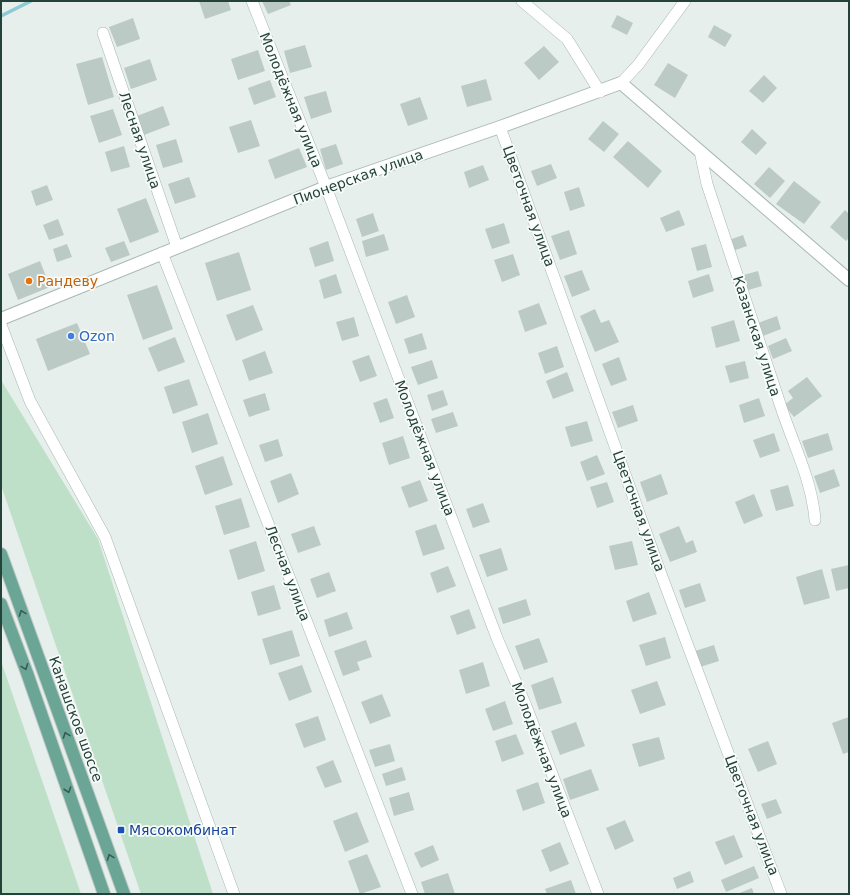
<svg xmlns="http://www.w3.org/2000/svg" width="850" height="895" font-family="'DejaVu Sans',sans-serif">
	<style>
		.green { fill: #bfe0c8 }
		.lines { fill: none; stroke-linecap: round; stroke-linejoin: round }
		.stream { stroke: #8ec9d4; stroke-width: 3.5 }
		.building { fill: #bbcac4 }
		.minor-casing { stroke: #a8b8b2; stroke-width: 12 }
		.tertiary-casing { stroke: #a8b8b2; stroke-width: 14 }
		.primary-casing { stroke: #c2cac8; stroke-width: 14 }
		.minor { stroke: #fff; stroke-width: 11 }
		.tertiary { stroke: #fff; stroke-width: 12 }
		.primary { stroke: #6aa596; stroke-width: 12 }
		.oneway { stroke: #365b51 }
		.food-dot { fill: #e8710a; stroke: #f7fbf9; stroke-width: 1.5 }
		.shop-dot { fill: #3f7fe0; stroke: #f7fbf9; stroke-width: 1.5 }
		.transit-dot { fill: #1a4fb4; stroke: #f7fbf9; stroke-width: 1.5 }
		.labels { text-anchor: middle; dominant-baseline: central; stroke-width: 3.5; stroke-linejoin: round; paint-order: stroke }
		.street-label { font-size: 14px; fill: #24423a; stroke: #f7fbf9 }
		.food-label { font-size: 14px; fill: #c56008; stroke: #f7fbf9; text-anchor: start }
		.shop-label { font-size: 14px; fill: #366cbe; stroke: #f7fbf9; text-anchor: start }
		.transit-label { font-size: 14px; fill: #164399; stroke: #f7fbf9; text-anchor: start }
	</style>
	<rect width="100%" height="100%" fill="#e6efeb"/>
	<!-- green -->
	<g class="green">
		<polygon points="1,380 98,539 213,894 141,894 1,485"/>
		<polygon points="1,661 81,894 1,894"/>
	</g>
	<g class="lines">
		<!-- stream -->
		<polyline class="stream" points="1,16 31,1"/>
	</g>
	<!-- building -->
	<g class="building">
		<polygon points="199,1 228,1 231,10 205,19"/>
		<polygon points="262,1 289,1 291,5 268,14"/>
		<polygon points="617,15 633,23 627,35 611,27"/>
		<polygon points="133,18 140,39 117,47 109,27"/>
		<polygon points="714,25 732,35 725,47 708,37"/>
		<polygon points="305,45 312,67 290,73 284,51"/>
		<polygon points="544,46 559,62 539,80 524,63"/>
		<polygon points="258,50 265,71 238,80 231,59"/>
		<polygon points="102,57 114,97 88,105 76,64"/>
		<polygon points="150,59 157,80 131,89 124,68"/>
		<polygon points="668,63 688,75 675,98 654,85"/>
		<polygon points="764,75 777,88 763,103 749,91"/>
		<polygon points="486,79 492,100 467,107 461,86"/>
		<polygon points="270,80 276,97 254,105 248,88"/>
		<polygon points="326,91 332,112 311,119 304,97"/>
		<polygon points="420,97 428,119 408,126 400,104"/>
		<polygon points="163,106 170,125 144,135 137,116"/>
		<polygon points="113,109 122,135 99,143 90,116"/>
		<polygon points="251,120 260,146 238,153 229,127"/>
		<polygon points="603,121 619,134 604,152 588,139"/>
		<polygon points="752,129 767,143 756,155 741,142"/>
		<polygon points="176,139 183,162 163,168 156,145"/>
		<polygon points="628,141 662,171 648,188 613,157"/>
		<polygon points="336,144 343,164 326,170 320,149"/>
		<polygon points="124,146 130,167 111,172 105,152"/>
		<polygon points="299,148 307,167 275,179 268,160"/>
		<polygon points="551,164 557,178 537,186 531,171"/>
		<polygon points="483,165 489,180 469,188 464,172"/>
		<polygon points="769,167 785,181 770,198 754,184"/>
		<polygon points="189,177 196,197 175,204 168,184"/>
		<polygon points="794,181 821,202 804,224 776,204"/>
		<polygon points="47,185 53,200 36,206 31,191"/>
		<polygon points="579,187 585,206 570,211 564,192"/>
		<polygon points="146,198 159,232 130,243 117,209"/>
		<polygon points="679,210 685,225 666,232 660,218"/>
		<polygon points="845,210 849,214 849,238 846,241 830,227"/>
		<polygon points="373,213 379,231 362,237 356,219"/>
		<polygon points="58,219 64,235 49,240 43,225"/>
		<polygon points="504,223 510,243 492,249 485,229"/>
		<polygon points="569,230 577,254 560,260 551,236"/>
		<polygon points="384,234 389,250 366,257 362,241"/>
		<polygon points="743,235 747,246 730,252 726,241"/>
		<polygon points="124,241 130,255 111,262 105,248"/>
		<polygon points="328,241 334,261 315,267 309,248"/>
		<polygon points="67,244 72,257 57,262 53,249"/>
		<polygon points="706,244 712,267 697,271 691,248"/>
		<polygon points="239,252 251,290 217,301 205,263"/>
		<polygon points="513,254 520,275 502,282 494,260"/>
		<polygon points="40,261 50,287 18,300 8,274"/>
		<polygon points="582,270 590,290 572,297 564,276"/>
		<polygon points="758,271 762,286 745,291 740,276"/>
		<polygon points="336,274 342,293 324,299 319,280"/>
		<polygon points="709,274 714,291 693,298 688,281"/>
		<polygon points="157,285 173,329 143,340 127,295"/>
		<polygon points="407,295 415,317 396,324 388,302"/>
		<polygon points="539,303 547,324 525,332 518,311"/>
		<polygon points="253,305 263,330 236,341 226,315"/>
		<polygon points="595,309 601,323 609,320 619,342 595,352 580,316"/>
		<polygon points="777,316 781,329 763,336 758,323"/>
		<polygon points="354,317 359,336 342,341 336,322"/>
		<polygon points="734,320 740,341 716,348 711,327"/>
		<polygon points="77,323 90,354 48,371 36,339"/>
		<polygon points="422,333 427,349 409,354 404,339"/>
		<polygon points="175,337 185,362 158,372 148,348"/>
		<polygon points="786,338 792,351 773,359 768,346"/>
		<polygon points="557,346 564,367 545,374 538,353"/>
		<polygon points="265,351 273,373 249,381 242,360"/>
		<polygon points="369,355 377,376 360,382 352,361"/>
		<polygon points="619,357 627,380 611,386 602,364"/>
		<polygon points="432,360 438,378 418,385 411,367"/>
		<polygon points="745,361 749,378 730,383 725,366"/>
		<polygon points="567,372 574,391 553,399 546,381"/>
		<polygon points="807,377 822,396 794,417 784,405 793,398 788,391"/>
		<polygon points="189,379 198,405 173,414 164,387"/>
		<polygon points="443,390 448,405 432,411 427,395"/>
		<polygon points="265,393 270,410 249,417 243,400"/>
		<polygon points="387,398 394,418 380,423 373,403"/>
		<polygon points="759,398 765,416 744,423 739,405"/>
		<polygon points="633,405 638,421 618,428 612,412"/>
		<polygon points="453,412 458,426 436,433 431,419"/>
		<polygon points="208,413 218,444 192,453 182,422"/>
		<polygon points="587,421 593,441 571,447 565,427"/>
		<polygon points="774,433 780,451 760,458 753,440"/>
		<polygon points="828,433 833,450 808,458 802,441"/>
		<polygon points="403,436 410,458 389,465 382,443"/>
		<polygon points="278,439 283,456 265,462 259,445"/>
		<polygon points="597,455 605,474 587,481 580,462"/>
		<polygon points="223,456 233,485 205,495 195,466"/>
		<polygon points="834,469 840,486 820,493 814,476"/>
		<polygon points="291,473 299,494 278,503 270,481"/>
		<polygon points="661,474 668,494 647,502 640,482"/>
		<polygon points="420,480 428,501 409,508 401,487"/>
		<polygon points="607,482 614,502 597,508 590,487"/>
		<polygon points="788,485 794,506 776,511 770,490"/>
		<polygon points="754,494 763,516 744,524 735,502"/>
		<polygon points="241,498 250,527 224,535 215,506"/>
		<polygon points="483,503 490,522 473,528 466,509"/>
		<polygon points="436,524 445,549 423,556 415,531"/>
		<polygon points="314,526 321,545 298,553 291,534"/>
		<polygon points="679,526 686,543 693,540 697,552 670,562 659,534"/>
		<polygon points="256,541 265,571 238,580 229,550"/>
		<polygon points="632,541 638,565 615,570 609,546"/>
		<polygon points="501,548 508,570 487,577 479,555"/>
		<polygon points="849,565 849,588 836,591 831,569"/>
		<polygon points="448,566 456,586 437,593 430,573"/>
		<polygon points="822,569 830,598 804,605 796,577"/>
		<polygon points="329,572 336,591 317,598 310,579"/>
		<polygon points="700,583 706,601 685,608 679,590"/>
		<polygon points="274,585 281,609 258,616 251,592"/>
		<polygon points="649,592 657,614 633,622 626,601"/>
		<polygon points="526,599 531,615 503,624 498,608"/>
		<polygon points="469,609 476,628 457,635 450,616"/>
		<polygon points="347,612 353,629 329,637 324,620"/>
		<polygon points="292,630 300,656 270,665 262,639"/>
		<polygon points="665,637 671,658 646,666 639,645"/>
		<polygon points="539,638 548,662 524,670 515,646"/>
		<polygon points="366,640 372,657 357,662 360,670 343,676 334,651"/>
		<polygon points="714,645 719,661 700,667 695,651"/>
		<polygon points="483,662 490,686 466,694 459,670"/>
		<polygon points="302,665 312,692 289,701 278,673"/>
		<polygon points="553,677 562,703 539,710 531,685"/>
		<polygon points="657,681 666,705 640,714 631,690"/>
		<polygon points="382,694 391,716 370,724 361,702"/>
		<polygon points="505,701 513,724 493,731 485,709"/>
		<polygon points="318,716 326,740 304,748 295,724"/>
		<polygon points="849,717 849,752 843,754 832,723"/>
		<polygon points="576,722 585,746 560,755 551,731"/>
		<polygon points="516,734 524,754 502,762 495,741"/>
		<polygon points="659,737 665,759 639,767 632,744"/>
		<polygon points="768,741 777,764 758,772 748,749"/>
		<polygon points="390,744 395,761 375,767 369,750"/>
		<polygon points="333,760 342,782 325,788 316,767"/>
		<polygon points="402,767 406,780 386,786 382,774"/>
		<polygon points="591,769 599,790 570,800 563,779"/>
		<polygon points="538,782 545,803 523,811 516,790"/>
		<polygon points="409,792 414,810 394,816 389,798"/>
		<polygon points="776,799 782,813 767,819 761,804"/>
		<polygon points="357,812 369,842 345,852 333,821"/>
		<polygon points="625,820 634,841 615,850 606,828"/>
		<polygon points="734,835 743,857 725,865 715,842"/>
		<polygon points="560,842 569,864 550,872 541,850"/>
		<polygon points="433,845 439,860 421,868 414,853"/>
		<polygon points="367,854 381,887 360,894 348,861"/>
		<polygon points="754,866 759,878 726,892 721,880"/>
		<polygon points="690,871 694,882 677,889 673,878"/>
		<polygon points="448,873 455,894 425,894 421,882"/>
		<polygon points="571,880 576,894 547,894 545,889"/>
		<polygon points="752,888 754,894 737,894"/>
	</g>
	<g class="lines">
		<defs>
			<g id="minor">
				<polyline points="252,1 326,187 497,638 526,706 598,894"/>
				<polyline points="522,1 567,39 600,92"/>
				<polyline points="103,33 177,247"/>
				<polyline points="621,83 638,65 685,1"/>
				<polyline points="500,127 661,574 781,894"/>
				<path d="M700,151L707,184C732,260 757,335 782,410C794,446 812,481 815,520"/>
				<polyline points="162,253 337,699 412,894"/>
				<polyline points="1,325 30,401 105,537 234,894"/>
			</g>
			<polyline id="tertiary" points="1,319 326,187 500,127 621,83 849,280"/>
			<g id="primary">
				<polyline points="1,554 124,894"/>
				<polyline points="1,604 27,673 104,894"/>
			</g>
		</defs>
		<!-- minor casing -->
		<use href="#minor" class="minor-casing"/>
		<!-- tertiary casing -->
		<use href="#tertiary" class="tertiary-casing"/>
		<!-- primary casing -->
		<use href="#primary" class="primary-casing"/>
		<!-- minor -->
		<use href="#minor" class="minor"/>
		<!-- tertiary -->
		<use href="#tertiary" class="tertiary"/>
		<!-- primary -->
		<use href="#primary" class="primary"/>
	</g>
	<!-- one-way arrows -->
	<defs><path id="oneway-chevron" d="M-2-3.5L2.5 0L-2 3.5" fill="none" stroke-width="1.6" stroke-linecap="round" stroke-linejoin="round"/></defs>
	<g class="oneway">
		<use href="#oneway-chevron" transform="translate(22 613) rotate(-110)"/>
		<use href="#oneway-chevron" transform="translate(25 667) rotate(69)"/>
		<use href="#oneway-chevron" transform="translate(66 735) rotate(-110)"/>
		<use href="#oneway-chevron" transform="translate(68 790) rotate(71)"/>
		<use href="#oneway-chevron" transform="translate(110 857) rotate(-110)"/>
	</g>
	<!-- markers -->
	<circle class="food-dot" cx="29" cy="281" r="4"/>
	<circle class="shop-dot" cx="71" cy="336" r="4"/>
	<rect class="transit-dot" x="117" y="826" width="8" height="8" rx="2"/>
	<g class="labels">
		<!-- street labels -->
		<g class="street-label">
			<text transform="translate(291 100) rotate(68)">Молодёжная улица</text>
			<text transform="translate(140 140) rotate(71)">Лесная улица</text>
			<text transform="translate(358 177) rotate(-20)">Пионерская улица</text>
			<text transform="translate(529 206) rotate(70)">Цветочная улица</text>
			<text transform="translate(757 336) rotate(72)">Казанская улица</text>
			<text transform="translate(425 448) rotate(69)">Молодёжная улица</text>
			<text transform="translate(639 511) rotate(70)">Цветочная улица</text>
			<text transform="translate(288 573) rotate(69)">Лесная улица</text>
			<text transform="translate(76 719) rotate(70)">Канашское шоссе</text>
			<text transform="translate(542 750) rotate(69)">Молодёжная улица</text>
			<text transform="translate(752 815) rotate(69)">Цветочная улица</text>
		</g>
		<!-- food labels -->
		<g class="food-label">
			<text x="37" y="281">Рандеву</text>
		</g>
		<!-- shop labels -->
		<g class="shop-label">
			<text x="79" y="336">Ozon</text>
		</g>
		<!-- transit labels -->
		<g class="transit-label">
			<text x="129" y="830">Мясокомбинат</text>
		</g>
	</g>
	<!-- border -->
	<rect width="850" height="895" fill="none" stroke="#24423a" stroke-width="4"/>
</svg>
